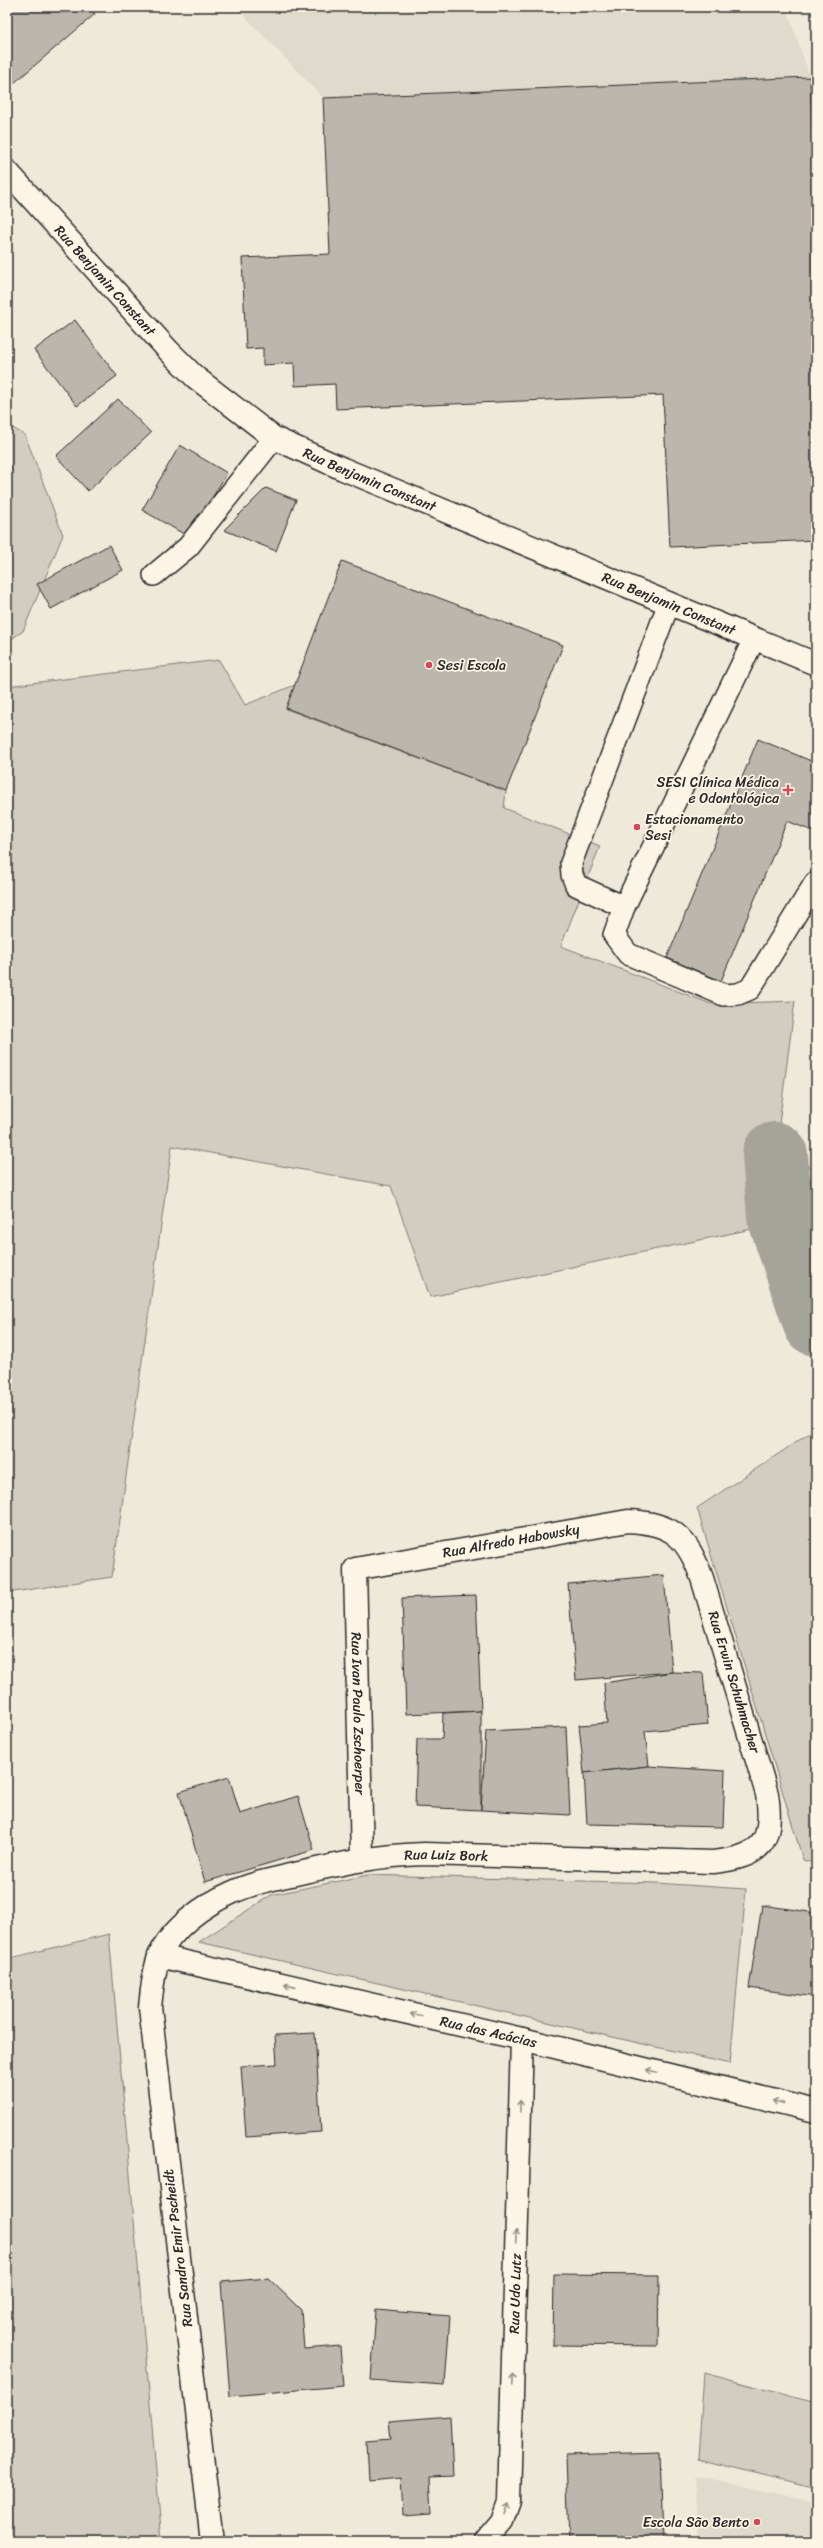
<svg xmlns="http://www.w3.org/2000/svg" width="823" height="2548" font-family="Sriracha,sans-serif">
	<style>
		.built { fill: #e0dacc }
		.green { fill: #d2cdc0; stroke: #7e7c76 }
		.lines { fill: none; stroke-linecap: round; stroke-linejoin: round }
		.river { stroke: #a6a399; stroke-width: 66 }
		.building { fill: #bcb7ac; stroke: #2b2b2b }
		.service-casing { stroke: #2b2b2b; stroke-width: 24 }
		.minor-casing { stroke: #2b2b2b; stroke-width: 25 }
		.secondary-casing { stroke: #2b2b2b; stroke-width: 25 }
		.service { stroke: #fcf5e5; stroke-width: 21 }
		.minor { stroke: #fcf5e5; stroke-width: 22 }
		.secondary { stroke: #fcf5e5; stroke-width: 22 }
		.oneway { stroke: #949088 }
		.poi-dot { fill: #d1495b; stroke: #fcf5e5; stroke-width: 1.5 }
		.labels { text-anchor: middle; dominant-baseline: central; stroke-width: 3.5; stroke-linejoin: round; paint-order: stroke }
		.street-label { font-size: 14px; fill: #2b2b2b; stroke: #fcf5e5 }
		.poi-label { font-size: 14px; fill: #2b2b2b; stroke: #fcf5e5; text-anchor: start }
	</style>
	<rect width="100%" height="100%" fill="#efe9da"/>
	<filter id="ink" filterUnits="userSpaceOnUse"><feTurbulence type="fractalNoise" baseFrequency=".025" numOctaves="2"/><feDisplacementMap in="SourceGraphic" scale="8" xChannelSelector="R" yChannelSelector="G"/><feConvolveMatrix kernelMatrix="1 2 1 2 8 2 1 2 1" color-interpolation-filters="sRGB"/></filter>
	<g filter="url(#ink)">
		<!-- built -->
		<g class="built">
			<polygon points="236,7 786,7 810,77 323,98"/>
			<polygon points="695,2475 816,2503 816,2541 699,2541"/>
		</g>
		<!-- green -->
		<g class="green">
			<polygon points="7,425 25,435 63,535 23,631 7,642"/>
			<polygon points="219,660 245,705 295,685 286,709 506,791 504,808 600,846 561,946 711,1004 795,1001 775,1155 771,1225 430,1297 391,1186 172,1146 112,1577 7,1593 7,686"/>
			<polygon points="816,1155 816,1183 810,1184"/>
			<polygon points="816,1429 816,1864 803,1860 697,1508"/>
			<polygon points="368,1875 656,1883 746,1889 730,2064 199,1942 271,1895"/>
			<polygon points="109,1934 162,2541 7,2541 7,1959"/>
			<polygon points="704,2373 816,2403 816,2488 698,2459"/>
		</g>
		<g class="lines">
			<!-- river -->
			<polyline class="river" points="775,1155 780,1216 816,1323"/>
		</g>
		<!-- building -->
		<g class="building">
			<polygon points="7,7 89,7 95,14 7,89"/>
			<polygon points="810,77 816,208 816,540 670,547 663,395 336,409 335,384 295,386 294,363 263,365 263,348 246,349 242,258 330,254 323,98"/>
			<polygon points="75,320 117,376 77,406 34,350"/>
			<polygon points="118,399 151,433 88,491 56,456"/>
			<polygon points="180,445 227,473 189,537 142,510"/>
			<polygon points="266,488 296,500 276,551 224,530"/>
			<polygon points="109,545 123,570 51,609 37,584"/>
			<polygon points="342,561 563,645 506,791 286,708"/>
			<polygon points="758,739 816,763 816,829 815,832 787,821 721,981 667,958"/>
			<polygon points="664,1575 672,1672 576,1680 568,1584"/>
			<polygon points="476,1595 481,1711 406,1714 402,1598"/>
			<polygon points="672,1672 703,1673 708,1725 645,1731 649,1766 584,1773 579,1725 607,1723 604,1683"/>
			<polygon points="481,1711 481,1810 415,1807 417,1739 442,1739 443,1713"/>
			<polygon points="566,1727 570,1815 481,1810 486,1731"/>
			<polygon points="649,1766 725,1771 723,1827 587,1824 584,1773"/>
			<polygon points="229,1777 240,1814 298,1796 314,1850 205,1882 179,1792"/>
			<polygon points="762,1905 816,1913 816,1997 749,1988"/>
			<polygon points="315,2033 321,2132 246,2137 241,2066 277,2064 275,2035"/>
			<polygon points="554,2274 659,2275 658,2346 553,2345"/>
			<polygon points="268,2278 301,2310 304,2349 340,2346 343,2386 230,2396 221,2282"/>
			<polygon points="376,2310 450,2316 445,2385 371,2380"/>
			<polygon points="450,2416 453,2476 430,2477 432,2513 403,2515 401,2478 369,2481 367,2441 391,2439 389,2421"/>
			<polygon points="660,2452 663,2541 569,2541 566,2455"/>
		</g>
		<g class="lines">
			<defs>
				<g id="service">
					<polyline points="154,575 188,547 274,438"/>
					<polyline points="669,603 571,863 572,875 576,885 624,907 754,639"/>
					<polyline points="624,907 614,935 628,954 724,995 738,994 750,989 815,883"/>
				</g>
				<g id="minor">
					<path id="s1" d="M159,1956L522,2039L816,2111"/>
					<path id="s2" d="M212,2541L150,2007C152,1990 153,1973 159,1957C171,1928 204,1905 231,1893C251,1883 274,1879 295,1874C339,1864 380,1855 424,1854L713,1862C762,1857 774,1842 767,1794L702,1578C687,1537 673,1523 628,1521L355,1569L362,1858"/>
					<path id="s3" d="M485,2541L502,2521L509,2501L522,2039"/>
				</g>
				<g id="secondary">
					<path id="s4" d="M7,171L168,350L195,377L274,438L343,469L816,664"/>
				</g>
			</defs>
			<!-- service casing -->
			<use href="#service" class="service-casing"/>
			<!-- minor casing -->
			<use href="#minor" class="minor-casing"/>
			<!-- secondary casing -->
			<use href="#secondary" class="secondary-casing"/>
			<!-- service -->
			<use href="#service" class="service"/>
			<!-- minor -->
			<use href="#minor" class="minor"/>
			<!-- secondary -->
			<use href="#secondary" class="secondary"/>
		</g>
		<!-- one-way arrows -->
		<defs><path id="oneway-shaft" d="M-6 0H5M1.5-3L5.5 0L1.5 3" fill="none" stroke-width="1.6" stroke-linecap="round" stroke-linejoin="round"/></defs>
		<g class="oneway">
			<use href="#oneway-shaft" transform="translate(290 1986) rotate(-167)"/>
			<use href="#oneway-shaft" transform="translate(416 2015) rotate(-167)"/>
			<use href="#oneway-shaft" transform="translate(652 2071) rotate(-166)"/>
			<use href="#oneway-shaft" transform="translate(778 2102) rotate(-166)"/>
			<use href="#oneway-shaft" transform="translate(520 2106) rotate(-88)"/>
			<use href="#oneway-shaft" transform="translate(516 2236) rotate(-88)"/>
			<use href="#oneway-shaft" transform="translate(513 2380) rotate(-88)"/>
			<use href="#oneway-shaft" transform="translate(506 2509) rotate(-70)"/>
		</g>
	</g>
	<!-- markers -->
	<g class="poi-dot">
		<circle cx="429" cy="665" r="4"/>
		<path d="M786 784h4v4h4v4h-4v4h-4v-4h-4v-4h4z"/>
		<circle cx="637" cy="827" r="4"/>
		<circle cx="757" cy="2522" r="4"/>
	</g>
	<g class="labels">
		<!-- street labels -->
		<g class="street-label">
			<text stroke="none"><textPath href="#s4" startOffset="147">Rua Benjamin Constant</textPath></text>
			<text stroke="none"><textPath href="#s4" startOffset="483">Rua Benjamin Constant</textPath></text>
			<text stroke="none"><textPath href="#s4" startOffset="807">Rua Benjamin Constant</textPath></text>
			<text transform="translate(511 1541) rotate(-10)">Rua Alfredo Habowsky</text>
			<text transform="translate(734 1682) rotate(73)">Rua Erwin Schuhmacher</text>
			<text stroke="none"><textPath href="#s2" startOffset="2027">Rua Ivan Paulo Zschoerper</textPath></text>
			<text stroke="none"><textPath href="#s2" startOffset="907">Rua Luiz Bork</textPath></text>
			<text stroke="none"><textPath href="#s1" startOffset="338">Rua das Acácias</textPath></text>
			<text transform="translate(178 2248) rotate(-97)">Rua Sandro Emir Pscheidt</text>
			<text stroke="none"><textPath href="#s3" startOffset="255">Rua Udo Lutz</textPath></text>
		</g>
		<!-- poi labels -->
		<g class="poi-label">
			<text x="437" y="665">Sesi Escola</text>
			<text x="779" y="782" text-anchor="end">SESI Clínica Médica<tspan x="779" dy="16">e Odontológica</tspan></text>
			<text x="645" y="819">Estacionamento<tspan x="645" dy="16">Sesi</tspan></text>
			<text x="749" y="2522" text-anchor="end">Escola São Bento</text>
		</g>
	</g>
	<!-- margin -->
	<rect width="823" height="2548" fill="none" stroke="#fcf5e5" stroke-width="24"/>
	<rect x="12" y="12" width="799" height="2524" fill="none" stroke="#2b2b2b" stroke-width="1.5" filter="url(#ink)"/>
</svg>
